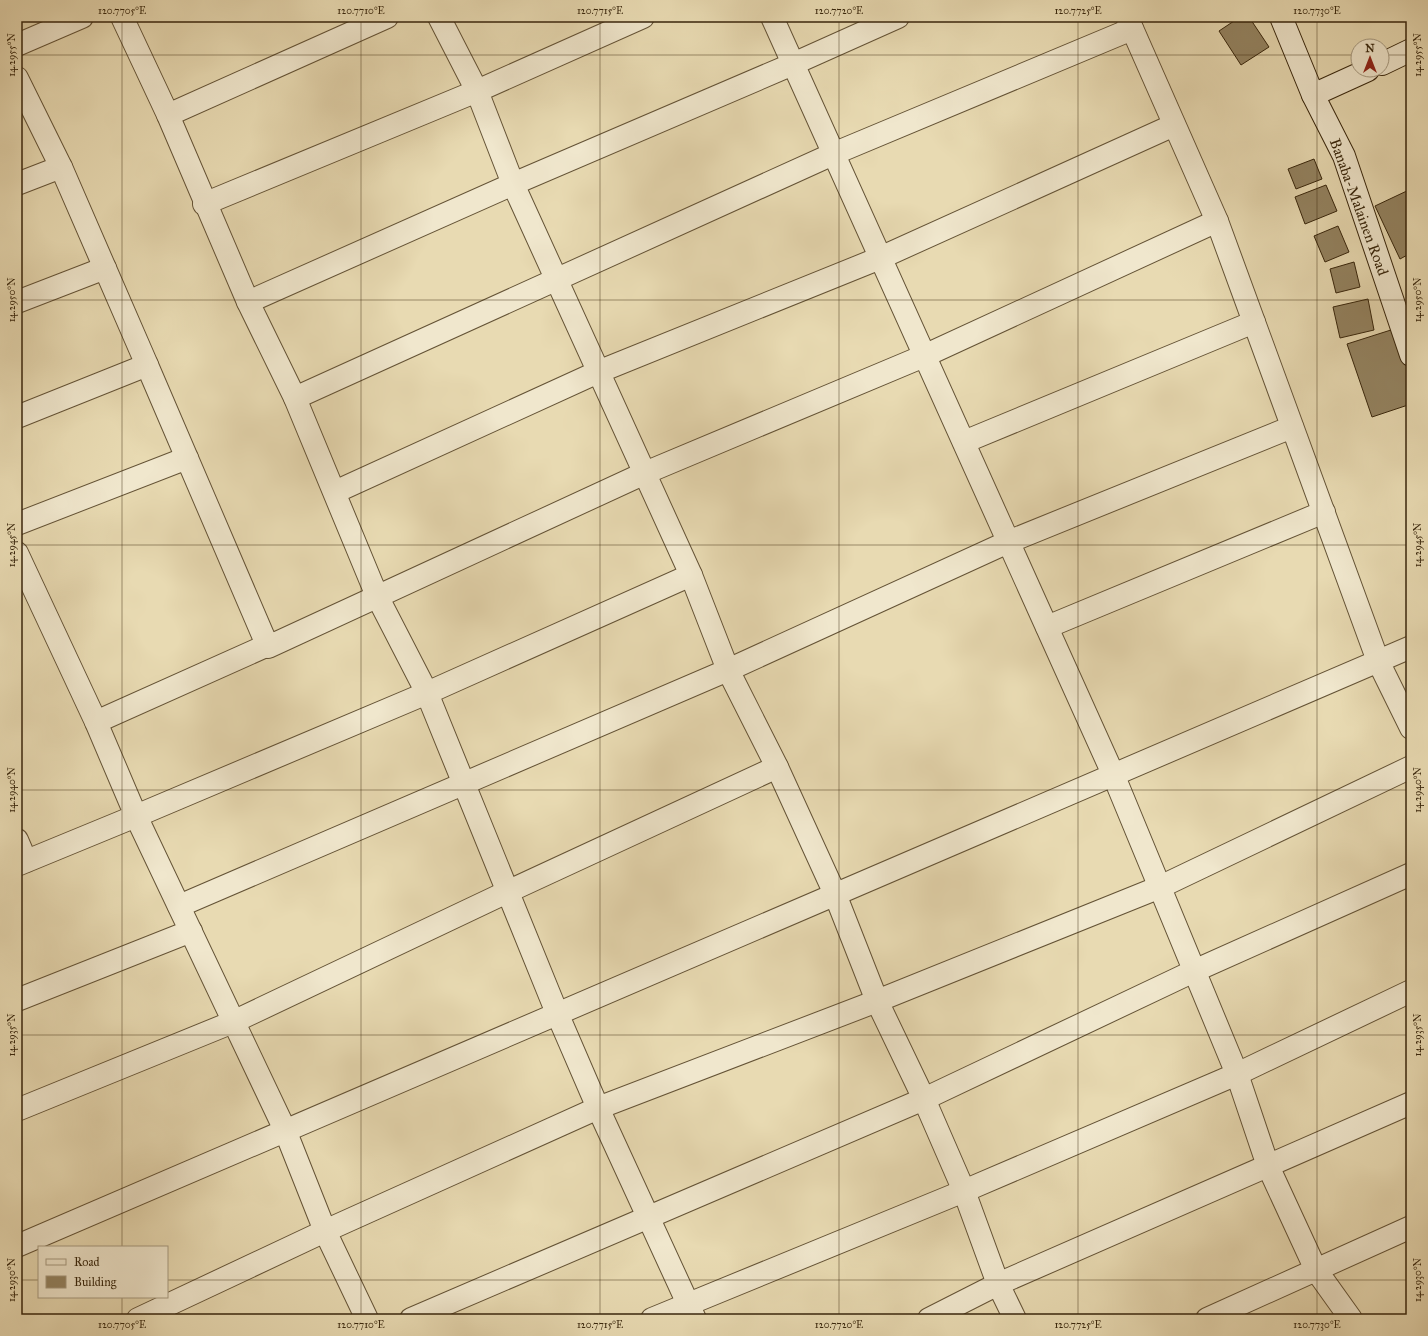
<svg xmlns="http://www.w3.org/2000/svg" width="1428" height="1336" font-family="'IM FELL Great Primer',serif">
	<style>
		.building { fill: #948462; stroke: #38260c }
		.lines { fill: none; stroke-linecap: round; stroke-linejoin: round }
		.street-casing { stroke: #645336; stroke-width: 24 }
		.secondary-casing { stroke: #38260c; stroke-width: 24 }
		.street { stroke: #f0e7cd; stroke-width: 22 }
		.secondary { stroke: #f0e7cd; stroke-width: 22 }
		.ticks { fill: none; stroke: #38260c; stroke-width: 1; stroke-opacity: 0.45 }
		.labels { text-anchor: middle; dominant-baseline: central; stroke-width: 4; stroke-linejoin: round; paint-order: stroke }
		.street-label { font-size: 15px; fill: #38260c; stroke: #f0e7cd }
		.neatline { fill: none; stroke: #38260c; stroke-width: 1.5 }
		.ticks-label { font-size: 10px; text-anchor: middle; fill: #38260c }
	</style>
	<rect width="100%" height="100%" fill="#e8dab2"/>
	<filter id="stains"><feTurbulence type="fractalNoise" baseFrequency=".005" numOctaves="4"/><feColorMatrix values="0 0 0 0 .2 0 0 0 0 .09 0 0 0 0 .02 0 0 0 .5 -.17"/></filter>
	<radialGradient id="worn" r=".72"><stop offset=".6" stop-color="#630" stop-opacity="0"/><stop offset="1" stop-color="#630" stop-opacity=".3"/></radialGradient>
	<!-- building -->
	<g class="building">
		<polygon points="1240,17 1249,17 1269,47 1241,65 1219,31"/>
		<polygon points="1314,159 1322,179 1296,189 1288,169"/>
		<polygon points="1326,185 1337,211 1305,224 1295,197"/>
		<polygon points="1411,189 1411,253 1400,259 1375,206"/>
		<polygon points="1338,226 1349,252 1325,262 1314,236"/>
		<polygon points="1354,262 1360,287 1336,293 1330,269"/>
		<polygon points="1368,299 1374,330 1340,338 1333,307"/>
		<polygon points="1394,329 1411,380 1411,404 1372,417 1347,344"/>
	</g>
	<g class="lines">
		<defs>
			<g id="street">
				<polyline points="122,17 168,115 248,302 295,398 377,596 427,693 557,1013 598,1108 695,1319"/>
				<polyline points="439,17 477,91 513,184 691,575 728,670 777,767 835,894 877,1001 924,1099 964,1191 998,1284 1015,1319"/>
				<polyline points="772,17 1113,774 1237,1074 1268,1166 1316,1270 1351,1319"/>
				<polyline points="1127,17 1217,221 1378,661 1411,728"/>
				<polyline points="17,45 82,17"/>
				<polyline points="17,78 61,167 147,365 17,417"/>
				<polyline points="168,115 387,17"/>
				<polyline points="17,184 61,167"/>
				<polyline points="204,204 477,91 643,17"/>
				<polyline points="17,302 105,268"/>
				<polyline points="248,302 513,184 793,64 898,17"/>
				<polyline points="147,365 268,647 645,473 924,356 1217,221"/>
				<polyline points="295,398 833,154 1132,29"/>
				<polyline points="964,442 1254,322"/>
				<polyline points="335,492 598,372 880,258 1174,125"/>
				<polyline points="17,524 187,458"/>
				<polyline points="17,553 96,722 136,816 17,865"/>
				<polyline points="1047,627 1324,512"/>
				<polyline points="96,722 268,645"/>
				<polyline points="17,840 26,861"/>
				<polyline points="179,906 728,670 1008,542 1292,427"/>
				<polyline points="17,1000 191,931"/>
				<polyline points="17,1110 233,1022 507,892 777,767"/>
				<polyline points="17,1246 1411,647"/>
				<polyline points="138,1319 325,1231 598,1108 877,1001 1160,887 1411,767"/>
				<polyline points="367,1319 325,1231 285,1130 136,816 427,693 691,575"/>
				<polyline points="411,1319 924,1099 1194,971 1411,874"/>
				<polyline points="652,1319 964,1191 1237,1074 1411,991"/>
				<polyline points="929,1319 998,1284 1411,1103"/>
				<polyline points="1207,1319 1411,1227"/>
			</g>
			<g id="secondary">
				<polyline points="1281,17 1313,95 1344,156 1411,355"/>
				<polyline points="1382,64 1411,50"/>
				<polyline points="1313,95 1368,70"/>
			</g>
		</defs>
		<!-- street casing -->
		<use href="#street" class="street-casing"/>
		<!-- secondary casing -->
		<use href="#secondary" class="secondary-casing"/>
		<!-- street -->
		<use href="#street" class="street"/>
		<!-- secondary -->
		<use href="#secondary" class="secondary"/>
	</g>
	<!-- ticks -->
	<path class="ticks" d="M122,17V1247M361,17V1319M600,17V1319M839,17V1319M1078,17V1319M1317,17V1319M17,55H1358M1382,55H1411M17,300H1411M17,545H1411M17,790H1411M17,1035H1411M17,1280H39M167,1280H1411M122,1297V1319"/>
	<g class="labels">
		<!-- street labels -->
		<g class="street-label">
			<text transform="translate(1359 207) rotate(70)">Banaba-Malainen Road</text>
		</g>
	</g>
	<!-- margin -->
	<rect width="1428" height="1336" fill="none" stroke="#e8dab2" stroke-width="44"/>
	<!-- legend -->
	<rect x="38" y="1246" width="130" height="52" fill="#f0e7cd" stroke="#a69a80"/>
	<rect x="46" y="1259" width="20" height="6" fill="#f0e7cd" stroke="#a69a80"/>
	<text x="74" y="1266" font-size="12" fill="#38260c">Road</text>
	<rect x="46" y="1276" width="20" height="12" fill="#948462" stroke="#a69a80"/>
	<text x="74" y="1286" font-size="12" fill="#38260c">Building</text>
	<!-- north arrow -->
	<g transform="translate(1370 58)"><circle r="19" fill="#f0e7cd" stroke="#a69a80"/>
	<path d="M0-3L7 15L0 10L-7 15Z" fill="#8f2418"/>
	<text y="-6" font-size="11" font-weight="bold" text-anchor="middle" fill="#38260c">N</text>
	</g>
	<rect x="22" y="22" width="1384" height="1292" class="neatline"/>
	<g class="ticks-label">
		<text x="122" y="14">120.7705°E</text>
		<text x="361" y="14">120.7710°E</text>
		<text x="600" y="14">120.7715°E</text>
		<text x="839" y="14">120.7720°E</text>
		<text x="1078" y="14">120.7725°E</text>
		<text x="1317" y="14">120.7730°E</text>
		<text transform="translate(11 55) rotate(-90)" y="4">14.2955°N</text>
		<text transform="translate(1417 55) rotate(-90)" y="4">14.2955°N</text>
		<text transform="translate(11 300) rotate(-90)" y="4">14.2950°N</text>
		<text transform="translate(1417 300) rotate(-90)" y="4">14.2950°N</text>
		<text transform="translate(11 545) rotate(-90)" y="4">14.2945°N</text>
		<text transform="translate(1417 545) rotate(-90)" y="4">14.2945°N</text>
		<text transform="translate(11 790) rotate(-90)" y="4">14.2940°N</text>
		<text transform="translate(1417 790) rotate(-90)" y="4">14.2940°N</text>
		<text transform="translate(11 1035) rotate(-90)" y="4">14.2935°N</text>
		<text transform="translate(1417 1035) rotate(-90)" y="4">14.2935°N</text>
		<text transform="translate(11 1280) rotate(-90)" y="4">14.2930°N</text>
		<text transform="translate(1417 1280) rotate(-90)" y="4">14.2930°N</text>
		<text x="122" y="1328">120.7705°E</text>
		<text x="361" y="1328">120.7710°E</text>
		<text x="600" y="1328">120.7715°E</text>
		<text x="839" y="1328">120.7720°E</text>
		<text x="1078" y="1328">120.7725°E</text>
		<text x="1317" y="1328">120.7730°E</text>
	</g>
	<rect width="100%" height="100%" filter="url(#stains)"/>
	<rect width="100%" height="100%" fill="url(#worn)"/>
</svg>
